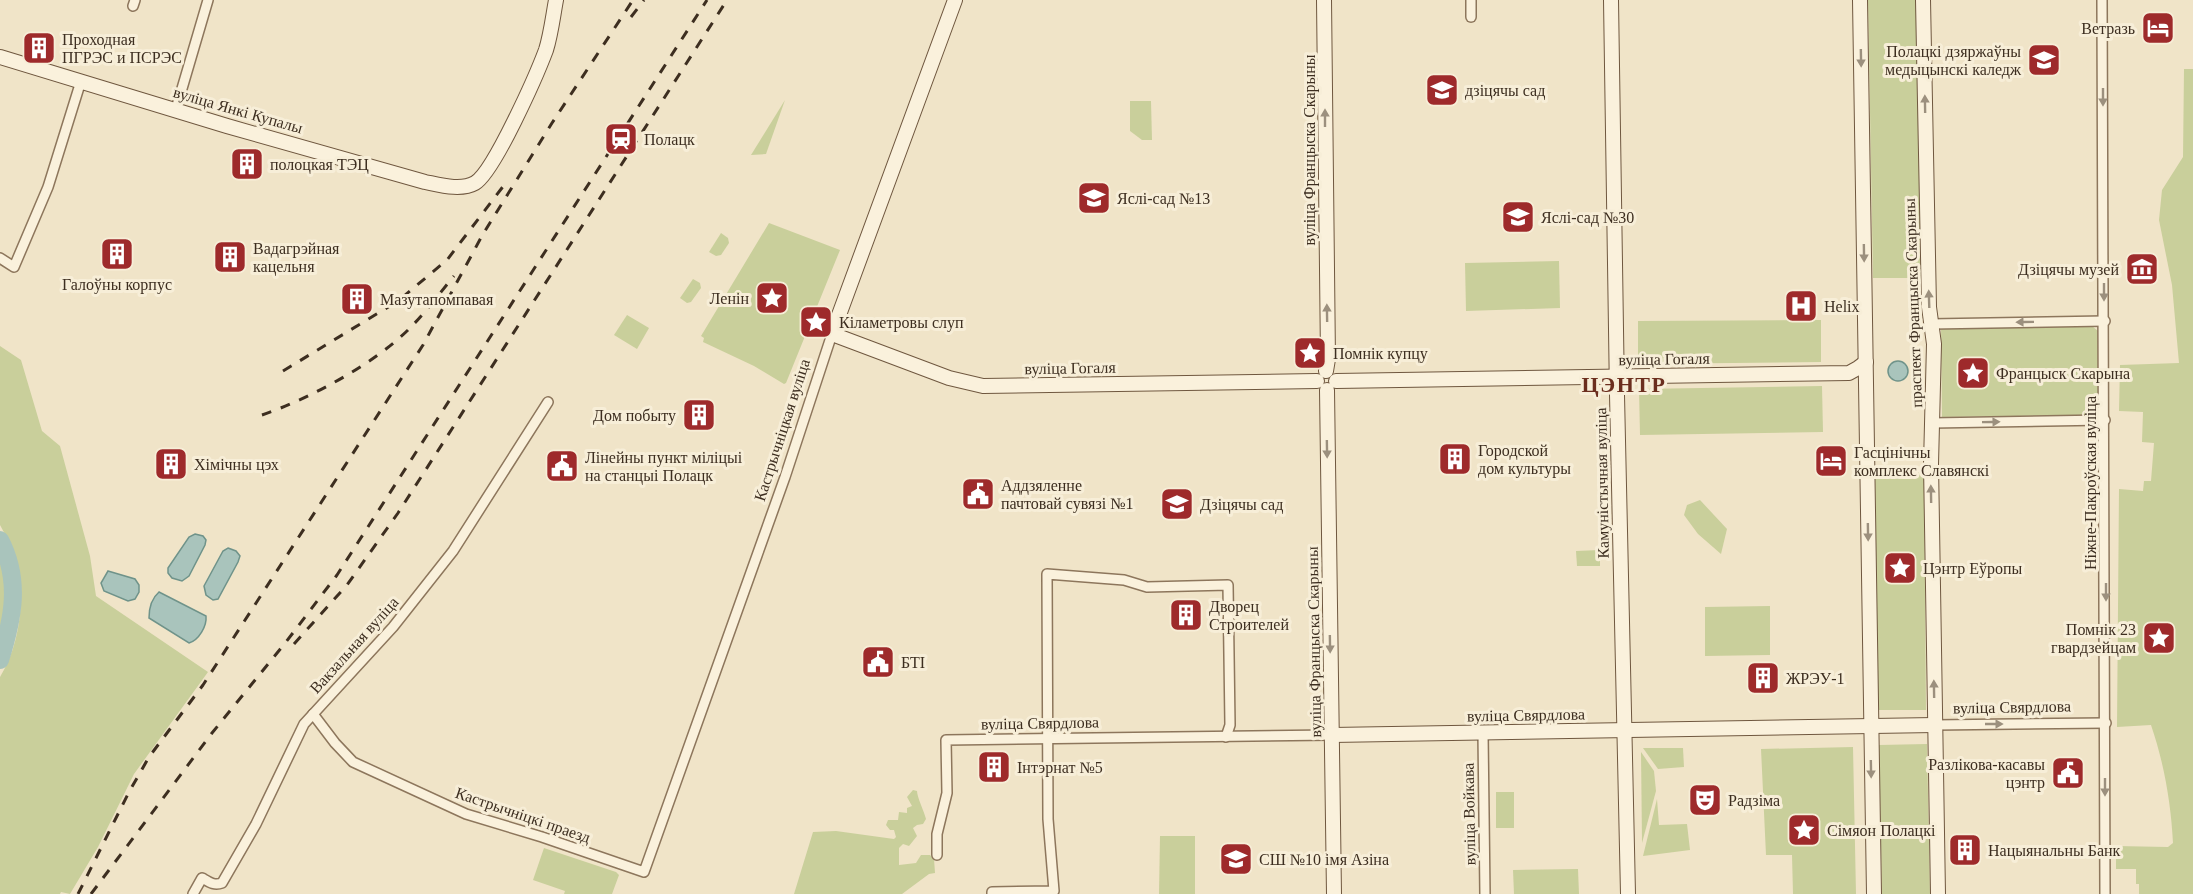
<svg xmlns="http://www.w3.org/2000/svg" width="2193" height="894" font-family="'Times New Roman',serif">
	<style>
		.green { fill: #c9cf9b }
		.water { fill: #a9c4bc; stroke: #6f938a; stroke-width: 1.5 }
		.lines { fill: none; stroke-linecap: round; stroke-linejoin: round }
		.river { stroke: #a9c4bc; stroke-width: 18 }
		.street-casing { stroke: #8d765c; stroke-width: 12 }
		.secondary-casing { stroke: #6f573f; stroke-width: 16 }
		.street { stroke: #faf1dc; stroke-width: 9 }
		.secondary { stroke: #faf1dc; stroke-width: 14 }
		.rail { stroke: #3d2e20; stroke-width: 3; stroke-dasharray: 10 10; stroke-linecap: butt }
		.oneway { fill: #9c907e }
		.labels { text-anchor: middle; dominant-baseline: central; stroke-width: 6; stroke-linejoin: round; paint-order: stroke }
		.poi-label { font-size: 16px; fill: #3d2e20; stroke: #f7eed8; text-anchor: start }
		.street-label { font-size: 16px; fill: #3d2e20; stroke: #f7eed8 }
		.district-label { font-size: 22px; font-weight: bold; letter-spacing: 1.5px; fill: #6b2e1e; stroke: #f7eed8 }
	</style>
	<rect width="100%" height="100%" fill="#f0e4c8"/>
	<!-- green -->
	<g class="green">
		<polygon points="1868,0 1916,0 1921,278 1873,278"/>
		<path d="M2184,69H2193V894H2139V884H2136V869H2116V846L2168,847L2173,843C2171,803 2164,763 2151,725L2117,727L2119,489L2143,491L2144,481H2151L2154,443L2142,442L2143,412L2119,411L2120,365L2179,363L2172,285L2159,220L2162,190L2183,157Z"/>
		<polygon points="785,100 766,154 751,155"/>
		<polygon points="1130,101 1151,101 1152,140 1142,140 1130,131"/>
		<polygon points="769,223 840,250 786,383 784,384 754,366 703,342 704,338 701,336"/>
		<polygon points="721,233 728,238 729,243 721,255 716,256 709,252"/>
		<polygon points="1559,261 1560,308 1466,311 1465,263"/>
		<polygon points="693,279 700,283 701,288 691,302 687,303 680,298"/>
		<polygon points="627,315 649,328 637,349 614,335"/>
		<polygon points="1821,320 1821,362 1638,364 1638,321"/>
		<polygon points="2092,326 2098,331 2099,407 2097,413 2093,415 1942,417 1941,328"/>
		<path d="M0,346L21,360L42,431L60,446L90,556L96,596L208,672L134,774L98,847L70,894L61,892L60,894H0V677C19,647 25,602 18,568C16,552 7,538 0,525Z"/>
		<polygon points="1822,386 1823,432 1640,435 1639,389"/>
		<polygon points="1875,469 1924,469 1926,710 1878,710"/>
		<polygon points="1700,500 1727,529 1721,554 1698,534 1684,515 1687,505"/>
		<polygon points="1600,550 1600,566 1577,566 1576,551"/>
		<path d="M0,557C10,582 7,610 0,636Z"/>
		<polygon points="1770,606 1770,655 1705,656 1705,607"/>
		<polygon points="1927,744 1930,894 1882,894 1879,745"/>
		<polygon points="1853,747 1856,894 1793,894 1792,855 1766,855 1761,749"/>
		<polygon points="1643,748 1683,748 1684,767 1658,769"/>
		<polygon points="1641,752 1654,771 1656,791 1642,843"/>
		<path d="M913,790L917,791C917,797 924,811 926,819L923,824L917,825L913,828L917,836L909,846L903,844L899,848V865L916,863L921,855H930L934,859L935,873L929,874L902,894H794L813,832L836,831L894,839L896,837L894,830H890L886,825L888,820H898L899,812L907,813V808L912,806L907,797Z"/>
		<rect x="1496" y="792" width="18" height="36"/>
		<polygon points="1657,799 1659,825 1687,824 1690,850 1643,856"/>
		<polygon points="1160,836 1195,836 1195,894 1159,894"/>
		<polygon points="544,848 616,872 619,875 612,894 564,894 565,891 533,880"/>
		<polygon points="1578,869 1579,894 1514,894 1513,870"/>
	</g>
	<!-- water -->
	<g class="water">
		<circle cx="1898" cy="371" r="10"/>
		<polygon points="195,534 203,536 206,540 205,545 189,576 182,581 172,578 168,573 168,568 189,537"/>
		<polygon points="228,548 236,551 240,556 238,562 218,599 213,600 206,595 204,586 223,551"/>
		<polygon points="108,571 135,579 139,585 139,592 135,599 128,601 104,591 101,583"/>
		<path d="M159,592L206,616C207,626 199,640 189,643L149,618C149,608 152,598 159,592Z"/>
	</g>
	<g class="lines">
		<!-- river -->
		<path class="river" d="M0,540C21,580 13,619 0,660"/>
		<defs>
			<g id="street">
				<polyline points="1471,0 1471,17"/>
				<polyline points="2102,0 2105,894"/>
				<polyline points="133,6 135,0"/>
				<polyline points="176,109 208,0"/>
				<polyline points="0,258 14,267 48,187 81,81"/>
				<polyline points="1931,324 2105,321"/>
				<polyline points="1932,423 2105,420"/>
				<polyline points="313,714 335,743 353,762 466,814 542,837 644,872 785,477 832,334"/>
				<polyline points="1935,725 2106,723"/>
				<polyline points="1483,733 1485,894"/>
				<polyline points="937,855 937,834 947,793 946,740 1332,735"/>
				<path d="M193,894L202,878C209,882 214,886 222,883L256,824L304,724L393,627L453,551L548,402"/>
				<polyline points="992,894 992,892 1054,891 1048,819 1047,574 1124,580 1147,587 1228,585 1230,725 1226,737"/>
			</g>
			<g id="secondary">
				<polyline points="955,0 832,334 949,378 983,386 1317,381"/>
				<polyline points="1324,0 1328,359 1326,371"/>
				<polyline points="1611,0 1617,395 1628,894"/>
				<polyline points="1860,0 1874,894"/>
				<polyline points="1923,0 1929,307 1934,344 1931,464 1938,894"/>
				<path d="M0,57L227,126L425,182C440,185 461,191 475,183C494,172 537,74 546,50C551,34 553,16 556,0"/>
				<polyline points="1336,381 1849,373 1858,368 1866,362"/>
				<polyline points="1327,390 1334,894"/>
				<polyline points="1332,735 1935,725"/>
			</g>
		</defs>
		<!-- street casing -->
		<use href="#street" class="street-casing"/>
		<!-- secondary casing -->
		<use href="#secondary" class="secondary-casing"/>
		<!-- street -->
		<use href="#street" class="street"/>
		<!-- secondary -->
		<use href="#secondary" class="secondary"/>
		<!-- rail -->
		<g class="rail">
			<polyline points="631,17 644,0"/>
			<polyline points="283,371 398,301 447,260 508,180"/>
			<path d="M262,415C309,399 374,364 409,329C425,313 439,294 454,276"/>
			<polyline points="294,644 347,585 398,513 727,0"/>
			<polyline points="78,894 129,792 149,757 203,685 423,345 483,234 552,123 633,0"/>
			<polyline points="91,894 212,733 286,642 337,575 707,0"/>
		</g>
	</g>
	<!-- one-way arrows -->
	<defs><path id="oneway-solid" d="M-6-.8H1V-3.2L6.5 0L1 3.2V.8H-6Z" transform="scale(1.5)"/></defs>
	<g class="oneway">
		<use href="#oneway-solid" transform="translate(1861 58) rotate(89)"/>
		<use href="#oneway-solid" transform="translate(2103 97) rotate(90)"/>
		<use href="#oneway-solid" transform="translate(1925 104) rotate(-91)"/>
		<use href="#oneway-solid" transform="translate(1325 118) rotate(-90)"/>
		<use href="#oneway-solid" transform="translate(1864 253) rotate(89)"/>
		<use href="#oneway-solid" transform="translate(2104 292) rotate(90)"/>
		<use href="#oneway-solid" transform="translate(1929 299) rotate(-92)"/>
		<use href="#oneway-solid" transform="translate(1327 313) rotate(-91)"/>
		<use href="#oneway-solid" transform="translate(2025 322) rotate(179)"/>
		<use href="#oneway-solid" transform="translate(1991 422) rotate(-1)"/>
		<use href="#oneway-solid" transform="translate(1327 449) rotate(89)"/>
		<use href="#oneway-solid" transform="translate(1931 494) rotate(-91)"/>
		<use href="#oneway-solid" transform="translate(1868 532) rotate(89)"/>
		<use href="#oneway-solid" transform="translate(2106 592) rotate(90)"/>
		<use href="#oneway-solid" transform="translate(1330 644) rotate(89)"/>
		<use href="#oneway-solid" transform="translate(1934 689) rotate(-91)"/>
		<use href="#oneway-solid" transform="translate(1994 724)"/>
		<use href="#oneway-solid" transform="translate(1871 769) rotate(89)"/>
		<use href="#oneway-solid" transform="translate(2105 787) rotate(90)"/>
	</g>
	<!-- icons -->
	<defs>
		<symbol id="hotel-square" viewBox="-11 -11 22 22"><rect x="-9" y="-9" width="18" height="18" rx="4" fill="#9e2a2b" stroke="#f7eed8"/><path d="M-6-4.5h1.5V1H6V5H4.5V3h-9V5H-6ZM-4 0a1.8 1.8 0 1 1 3.6 0ZM.5 0V-2.5h3Q6-2.5 6 0Z" fill="#fff"/></symbol>
		<symbol id="building-square" viewBox="-11 -11 22 22"><rect x="-9" y="-9" width="18" height="18" rx="4" fill="#9e2a2b" stroke="#f7eed8"/><path d="M-4-6H4V6H1V3H-1V6H-4ZM-2.5-4.3h1.7v1.8h-1.7ZM.8-4.3h1.7v1.8H.8ZM-2.5-1h1.7V.8h-1.7ZM.8-1h1.7V.8H.8Z" fill="#fff"/></symbol>
		<symbol id="university-square" viewBox="-11 -11 22 22"><rect x="-9" y="-9" width="18" height="18" rx="4" fill="#9e2a2b" stroke="#f7eed8"/><path d="M0-5L7-2L0 1L-7-2ZM-4 1L0 2.5L4 1V4Q0 6-4 4Z" fill="#fff"/></symbol>
		<symbol id="school-square" viewBox="-11 -11 22 22"><rect x="-9" y="-9" width="18" height="18" rx="4" fill="#9e2a2b" stroke="#f7eed8"/><path d="M0-5L7-2L0 1L-7-2ZM-4 1L0 2.5L4 1V4Q0 6-4 4Z" fill="#fff"/></symbol>
		<symbol id="station-square" viewBox="-11 -11 22 22"><rect x="-9" y="-9" width="18" height="18" rx="4" fill="#9e2a2b" stroke="#f7eed8"/><path d="M-3-6H3Q5-6 5-4V2Q5 4 3 4L4.5 6H3L1.5 4h-3L-3 6H-4.5L-3 4Q-5 4-5 2V-4Q-5-6-3-6ZM-3.5-4v3h7v-3ZM-3.5 1v1.5H-2V1ZM2 1v1.5H3.5V1Z" fill="#fff"/></symbol>
		<symbol id="museum-square" viewBox="-11 -11 22 22"><rect x="-9" y="-9" width="18" height="18" rx="4" fill="#9e2a2b" stroke="#f7eed8"/><path d="M0-6L6-3V-2H-6V-3ZM-5-1h2V3h-2ZM-1-1h2V3h-2ZM3-1h2V3H3ZM-6 4H6V6H-6Z" fill="#fff"/></symbol>
		<symbol id="sight-square" viewBox="-11 -11 22 22"><rect x="-9" y="-9" width="18" height="18" rx="4" fill="#9e2a2b" stroke="#f7eed8"/><path d="M0-6L1.8-2.2L6-1.7L2.9 1.2L3.7 5.4L0 3.3L-3.7 5.4L-2.9 1.2L-6-1.7L-1.8-2.2Z" fill="#fff"/></symbol>
		<symbol id="hospital-square" viewBox="-11 -11 22 22"><rect x="-9" y="-9" width="18" height="18" rx="4" fill="#9e2a2b" stroke="#f7eed8"/><path d="M-5-5h3v3.5h4V-5h3V5h-3V1.5h-4V5h-3Z" fill="#fff"/></symbol>
		<symbol id="civic-square" viewBox="-11 -11 22 22"><rect x="-9" y="-9" width="18" height="18" rx="4" fill="#9e2a2b" stroke="#f7eed8"/><path d="M-.6-6.5H3V-4.5H.6V-3L4-1V1h2V6H-6V1h2V-1L-.6-3ZM-1.2 2.5V6h2.4V2.5Z" fill="#fff"/></symbol>
		<symbol id="theatre-square" viewBox="-11 -11 22 22"><rect x="-9" y="-9" width="18" height="18" rx="4" fill="#9e2a2b" stroke="#f7eed8"/><path d="M-5-5.5Q0-4 5-5.5V0Q5 5 0 6Q-5 5-5 0ZM-3.3-2.5H-1v1.5H-3.3ZM1-2.5H3.3v1.5H1ZM-2.8 1Q0 5.5 2.8 1Z" fill="#fff"/></symbol>
	</defs>
	<g fill-rule="evenodd">
		<use href="#hotel-square" x="2139" y="9" width="38" height="38"/>
		<use href="#building-square" x="20" y="29" width="38" height="38"/>
		<use href="#university-square" x="2025" y="41" width="38" height="38"/>
		<use href="#school-square" x="1423" y="71" width="38" height="38"/>
		<use href="#station-square" x="602" y="120" width="38" height="38"/>
		<use href="#building-square" x="228" y="145" width="38" height="38"/>
		<use href="#school-square" x="1075" y="179" width="38" height="38"/>
		<use href="#school-square" x="1499" y="198" width="38" height="38"/>
		<use href="#building-square" x="98" y="235" width="38" height="38"/>
		<use href="#building-square" x="211" y="238" width="38" height="38"/>
		<use href="#museum-square" x="2123" y="250" width="38" height="38"/>
		<use href="#sight-square" x="753" y="279" width="38" height="38"/>
		<use href="#building-square" x="338" y="280" width="38" height="38"/>
		<use href="#hospital-square" x="1782" y="287" width="38" height="38"/>
		<use href="#sight-square" x="797" y="303" width="38" height="38"/>
		<use href="#sight-square" x="1291" y="334" width="38" height="38"/>
		<use href="#sight-square" x="1954" y="354" width="38" height="38"/>
		<use href="#building-square" x="680" y="396" width="38" height="38"/>
		<use href="#building-square" x="1436" y="440" width="38" height="38"/>
		<use href="#hotel-square" x="1812" y="442" width="38" height="38"/>
		<use href="#building-square" x="152" y="445" width="38" height="38"/>
		<use href="#civic-square" x="543" y="447" width="38" height="38"/>
		<use href="#civic-square" x="959" y="475" width="38" height="38"/>
		<use href="#school-square" x="1158" y="485" width="38" height="38"/>
		<use href="#sight-square" x="1881" y="549" width="38" height="38"/>
		<use href="#building-square" x="1167" y="596" width="38" height="38"/>
		<use href="#sight-square" x="2140" y="619" width="38" height="38"/>
		<use href="#civic-square" x="859" y="643" width="38" height="38"/>
		<use href="#building-square" x="1744" y="659" width="38" height="38"/>
		<use href="#building-square" x="975" y="748" width="38" height="38"/>
		<use href="#civic-square" x="2049" y="754" width="38" height="38"/>
		<use href="#theatre-square" x="1686" y="781" width="38" height="38"/>
		<use href="#sight-square" x="1785" y="811" width="38" height="38"/>
		<use href="#building-square" x="1946" y="831" width="38" height="38"/>
		<use href="#school-square" x="1217" y="840" width="38" height="38"/>
	</g>
	<g class="labels">
		<!-- poi labels -->
		<g class="poi-label">
			<text x="2135" y="28" text-anchor="end">Ветразь</text>
			<text x="62" y="39">Проходная<tspan x="62" dy="18">ПГРЭС и ПСРЭС</tspan></text>
			<text x="2021" y="51" text-anchor="end">Полацкі дзяржаўны<tspan x="2021" dy="18">медыцынскі каледж</tspan></text>
			<text x="1465" y="90">дзіцячы сад</text>
			<text x="644" y="139">Полацк</text>
			<text x="270" y="164">полоцкая ТЭЦ</text>
			<text x="1117" y="198">Яслі-сад №13</text>
			<text x="1541" y="217">Яслі-сад №30</text>
			<text x="253" y="248">Вадагрэйная<tspan x="253" dy="18">кацельня</tspan></text>
			<text x="2119" y="269" text-anchor="end">Дзіцячы музей</text>
			<text x="117" y="284" text-anchor="middle">Галоўны корпус</text>
			<text x="749" y="298" text-anchor="end">Ленін</text>
			<text x="380" y="299">Мазутапомпавая</text>
			<text x="1824" y="306">Helix</text>
			<text x="839" y="322">Кіламетровы слуп</text>
			<text x="1333" y="353">Помнік купцу</text>
			<text x="1996" y="373">Францыск Скарына</text>
			<text x="676" y="415" text-anchor="end">Дом побыту</text>
			<text x="1478" y="450">Городской<tspan x="1478" dy="18">дом культуры</tspan></text>
			<text x="1854" y="452">Гасцінічны<tspan x="1854" dy="18">комплекс Славянскі</tspan></text>
			<text x="585" y="457">Лінейны пункт міліцыі<tspan x="585" dy="18">на станцыі Полацк</tspan></text>
			<text x="194" y="464">Хімічны цэх</text>
			<text x="1001" y="485">Аддзяленне<tspan x="1001" dy="18">пачтовай сувязі №1</tspan></text>
			<text x="1200" y="504">Дзіцячы сад</text>
			<text x="1923" y="568">Цэнтр Еўропы</text>
			<text x="1209" y="606">Дворец<tspan x="1209" dy="18">Строителей</tspan></text>
			<text x="2136" y="629" text-anchor="end">Помнік 23<tspan x="2136" dy="18">гвардзейцам</tspan></text>
			<text x="901" y="662">БТІ</text>
			<text x="1786" y="678">ЖРЭУ-1</text>
			<text x="2045" y="764" text-anchor="end">Разлікова-касавы<tspan x="2045" dy="18">цэнтр</tspan></text>
			<text x="1017" y="767">Інтэрнат №5</text>
			<text x="1728" y="800">Радзіма</text>
			<text x="1827" y="830">Сімяон Полацкі</text>
			<text x="1988" y="850">Нацыянальны Банк</text>
			<text x="1259" y="859">СШ №10 імя Азіна</text>
		</g>
		<!-- street labels -->
		<g class="street-label">
			<text transform="translate(238 110) rotate(16)">вуліца Янкі Купалы</text>
			<text transform="translate(1309 150) rotate(-90)">вуліца Францыска Скарыны</text>
			<text transform="translate(1913 303) rotate(-92)">праспект Францыска Скарыны</text>
			<text transform="translate(1664 359) rotate(-1)">вуліца Гогаля</text>
			<text transform="translate(1070 368) rotate(-1)">вуліца Гогаля</text>
			<text transform="translate(782 430) rotate(-72)">Кастрычніцкая вуліца</text>
			<text transform="translate(1602 483) rotate(-91)">Камуністычная вуліца</text>
			<text transform="translate(2090 483) rotate(-90)">Ніжне-Пакроўская вуліца</text>
			<text transform="translate(1314 642) rotate(-91)">вуліца Францыска Скарыны</text>
			<text transform="translate(354 645) rotate(-48)">Вакзальная вуліца</text>
			<text transform="translate(2012 707) rotate(-1)">вуліца Свярдлова</text>
			<text transform="translate(1526 715) rotate(-1)">вуліца Свярдлова</text>
			<text transform="translate(1040 723) rotate(-1)">вуліца Свярдлова</text>
			<text transform="translate(1469 814) rotate(-91)">вуліца Войкава</text>
			<text transform="translate(523 815) rotate(19)">Кастрычніцкі праезд</text>
		</g>
		<!-- district labels -->
		<g class="district-label">
			<text x="1624" y="384">ЦЭНТР</text>
		</g>
	</g>
</svg>
